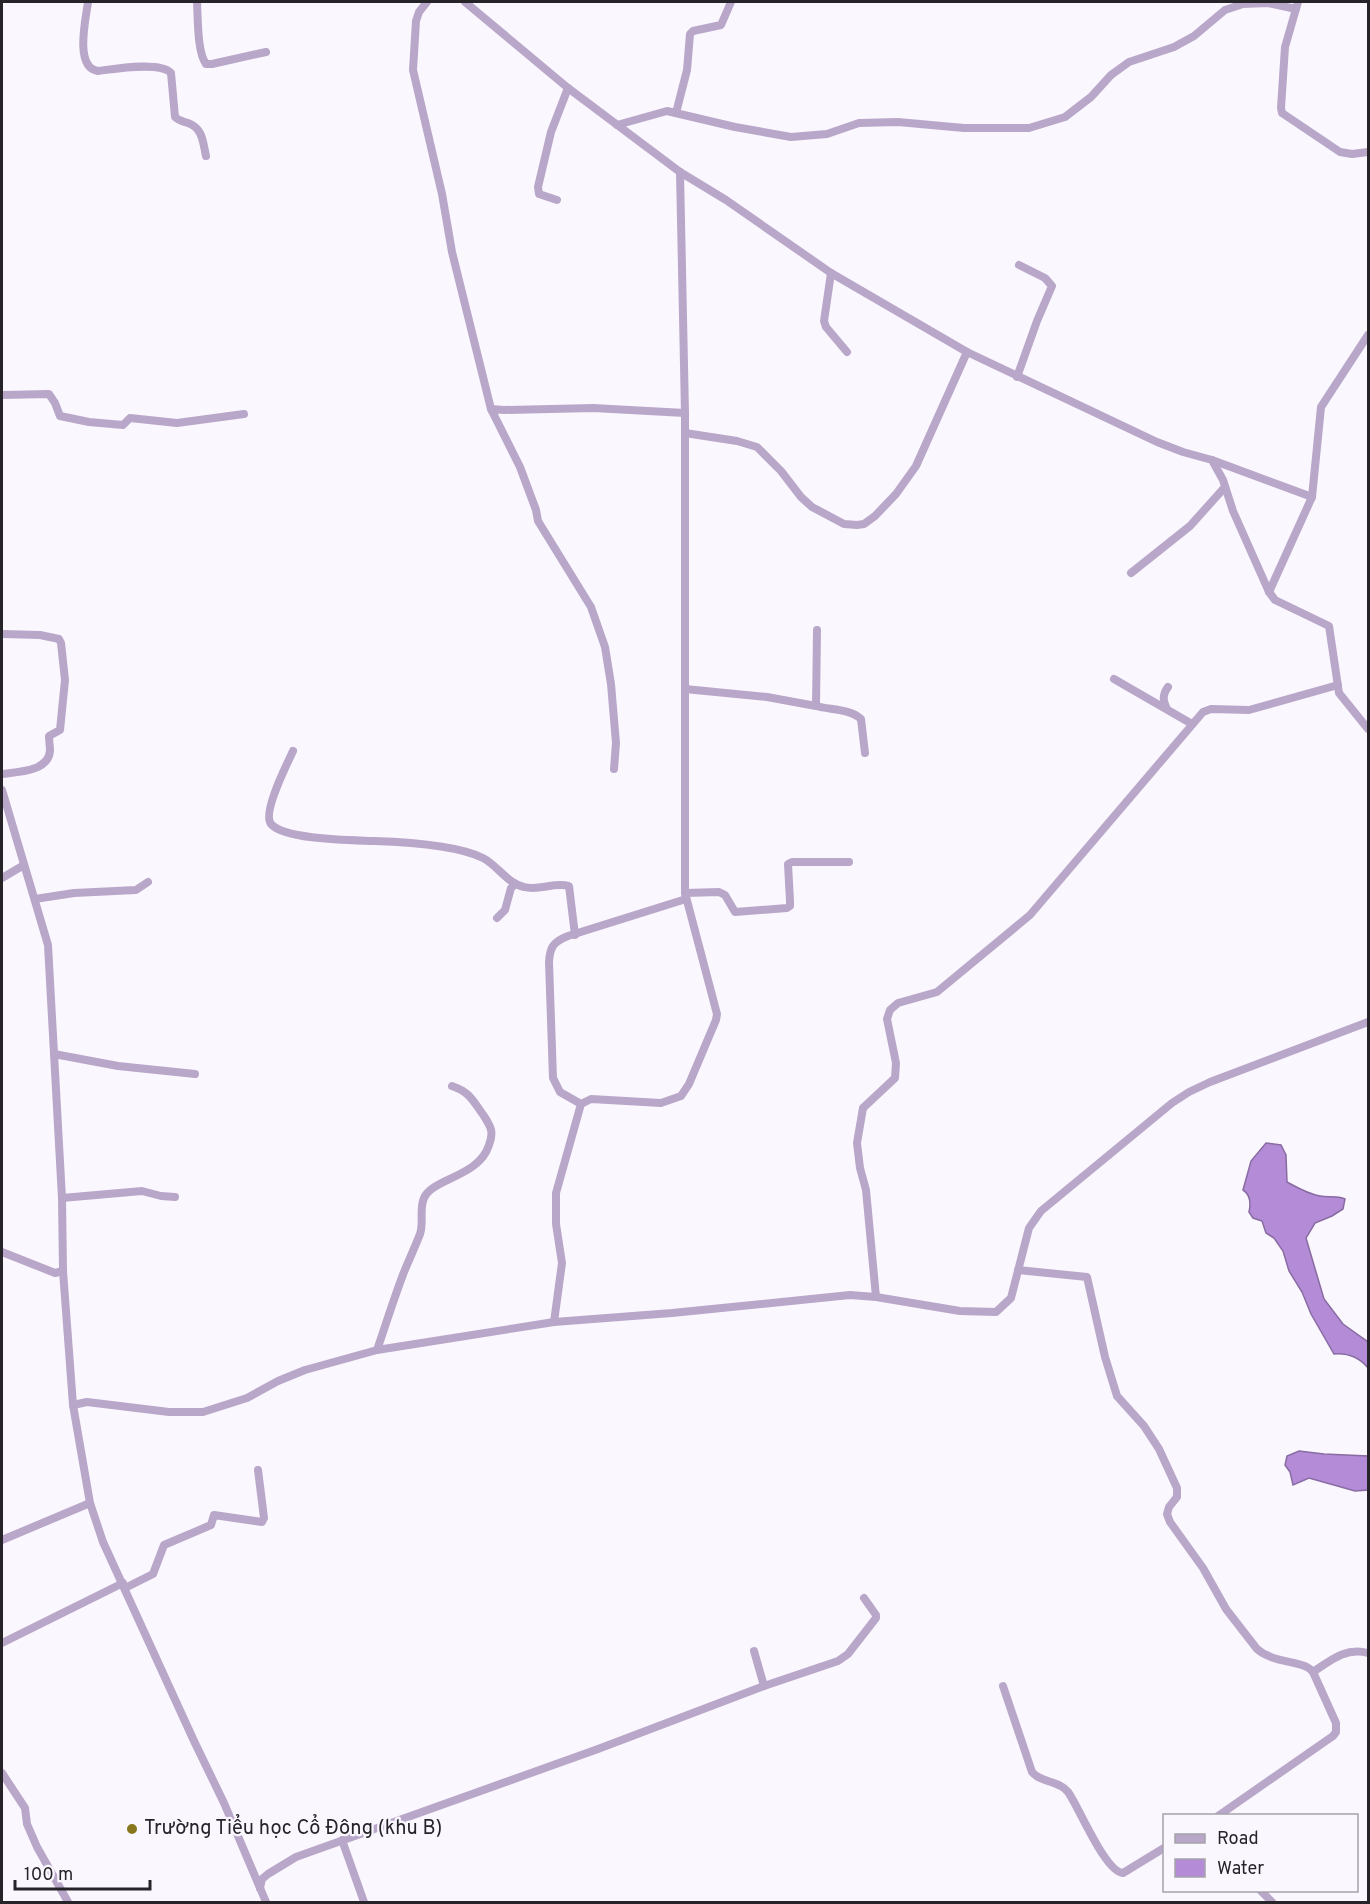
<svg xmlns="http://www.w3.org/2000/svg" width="1370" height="1904" font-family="Overpass,sans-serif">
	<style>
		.water { fill: #b38bd6; stroke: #896ca2; stroke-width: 1.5 }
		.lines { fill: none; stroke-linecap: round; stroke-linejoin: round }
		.minor { stroke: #b9a7c9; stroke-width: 8 }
		.poi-dot { fill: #88771c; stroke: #fbf7ff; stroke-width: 2 }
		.labels { text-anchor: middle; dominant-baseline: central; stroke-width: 4.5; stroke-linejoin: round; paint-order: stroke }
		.poi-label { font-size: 20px; fill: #272429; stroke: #fbf7ff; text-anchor: start }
	</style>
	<rect width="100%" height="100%" fill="#fbf7ff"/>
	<!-- water -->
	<g class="water">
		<path d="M1266,1143L1281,1145L1286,1155L1287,1182C1298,1188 1308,1194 1320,1196C1329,1198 1336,1195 1345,1199L1343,1209L1332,1216L1315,1223L1306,1238L1324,1299L1343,1324L1368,1342V1368C1359,1357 1348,1353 1334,1354L1311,1314L1302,1292L1289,1271L1283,1251L1274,1238L1266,1233L1262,1221L1253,1218L1249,1212C1251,1203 1251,1195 1243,1190L1251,1161Z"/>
		<polygon points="1299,1451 1324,1454 1368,1456 1368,1490 1355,1491 1309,1478 1293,1485 1290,1472 1285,1465 1287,1456"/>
	</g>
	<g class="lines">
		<!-- minor -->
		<g class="minor">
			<path d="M88,2C86,18 74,68 98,71C114,69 160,61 171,73L175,117C179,121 182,121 188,123C203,128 203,143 206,156"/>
			<path d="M197,2C198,17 197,52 206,64H212L266,52"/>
			<polyline points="427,2 419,12 416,21 413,70 442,194 452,252 491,409"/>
			<polyline points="465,2 568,88 680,172 726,200 831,273 967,352 1157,442 1183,452 1212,460 1223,480 1233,511 1269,592 1275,600 1329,626 1339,693 1368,729"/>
			<polyline points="1298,2 1285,47 1281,108 1282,113 1340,152 1352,154 1368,152"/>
			<polyline points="676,113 687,70 690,34 693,31 721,25 731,2"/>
			<polyline points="617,125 667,111 735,127 791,137 827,134 859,123 898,122 964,128 1029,128 1065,117 1091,97 1111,75 1129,62 1174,47 1194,36 1225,10 1243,4 1268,3 1296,9"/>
			<polyline points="557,200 539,194 538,187 551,132 568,88"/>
			<polyline points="831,273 824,321 826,327 847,352"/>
			<polyline points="1017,377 1037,321 1052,286 1045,278 1019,265"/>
			<polyline points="2,395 49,394 55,403 60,416 89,422 123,425 130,418 177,423 244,414"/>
			<polyline points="685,433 737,441 757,447 781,471 801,497 812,507 844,524 857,525 864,524 875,516 896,494 916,466 967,352"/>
			<polyline points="1212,460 1312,497"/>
			<polyline points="1131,573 1190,526 1225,487"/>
			<polyline points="1269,592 1312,497 1321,407 1368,335"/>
			<path d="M2,634L40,635L59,639L61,643L65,680L60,730L49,736C49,741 50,746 50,751C48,772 17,772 2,774"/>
			<polyline points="1114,679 1192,724"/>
			<polyline points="685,689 767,697 816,706 817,630"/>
			<path d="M816,706C831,710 850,709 861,719L865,753"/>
			<path d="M1167,709C1163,701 1162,695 1168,687"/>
			<path d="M293,751C287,764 262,813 271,824C285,840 353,840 374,841C404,842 457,845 483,858C497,865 508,884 524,887C539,891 554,882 569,886L575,935"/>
			<polyline points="614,769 616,743 611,684 605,647 591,607 538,521 536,510 520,467 491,409 504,410 593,408 685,413"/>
			<polyline points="2,790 48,945 62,1198 63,1271 73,1405 90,1503 103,1542 194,1741 224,1803 266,1902"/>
			<polyline points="2,878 24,865"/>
			<polyline points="685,893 719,892 725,895 735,912 787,908 790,906 790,901 788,864 792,862 849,862"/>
			<polyline points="35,899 74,893 136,890 148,882"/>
			<polyline points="497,918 505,910 511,888 516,884"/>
			<polyline points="54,1054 118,1066 195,1074"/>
			<path d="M581,1104L560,1092L553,1078L549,962C550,947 553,942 568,936L686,899"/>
			<polyline points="62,1198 142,1191 161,1196 175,1197"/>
			<polyline points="2,1252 55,1273 63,1271"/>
			<path d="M1018,1270L1087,1277L1105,1357L1117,1396L1144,1426L1159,1449L1177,1488V1497L1169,1507L1167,1514L1170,1522L1203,1568L1226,1609L1257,1649C1274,1664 1304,1660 1313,1672"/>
			<polyline points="876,1297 866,1190 860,1168 857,1143 863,1108 895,1078 896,1063 887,1019 890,1010 898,1003 937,992 1030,915 1203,712 1211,709 1249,710 1338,685"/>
			<polyline points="554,1322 562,1263 556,1224 556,1193 581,1104 591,1099 661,1103 681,1096 689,1084 716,1020 717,1014 685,893 685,413 680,172"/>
			<path d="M377,1350C386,1324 394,1298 404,1272C409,1260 415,1247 420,1234C424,1223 419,1209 424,1198C433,1178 479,1177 489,1145C494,1132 491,1127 484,1116C473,1101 470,1092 452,1086"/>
			<polyline points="73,1405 87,1402 169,1412 203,1412 247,1398 278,1381 305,1370 377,1350 554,1322 672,1313 850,1295 876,1297 960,1311 996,1312 1011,1298 1029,1228 1041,1211 1172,1103 1189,1092 1210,1082 1368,1022"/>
			<polyline points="2,1540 90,1503"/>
			<polyline points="125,1588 153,1574 164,1545 211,1525 214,1515 262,1522 264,1518 258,1470"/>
			<polyline points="2,1643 123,1583"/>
			<polyline points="754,1651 764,1686"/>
			<path d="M1003,1686L1032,1772C1041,1783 1059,1780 1068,1792C1079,1807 1105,1872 1123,1873L1164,1848"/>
			<polyline points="2,1773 25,1808 27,1824 37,1847 68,1902"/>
			<path d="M1218,1816L1333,1736L1336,1732V1723L1313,1672C1331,1660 1346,1647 1368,1653"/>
			<polyline points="342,1840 364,1902"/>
			<polyline points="260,1888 262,1879 268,1874 296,1857 598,1749 764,1686 838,1661 848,1654 876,1618 876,1615 864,1598"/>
			<polyline points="1260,1890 1272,1902"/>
		</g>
	</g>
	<!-- markers -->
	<circle class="poi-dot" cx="132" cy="1829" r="6"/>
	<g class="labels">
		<!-- poi labels -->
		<g class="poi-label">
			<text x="144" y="1829">Trường Tiểu học Cổ Đông (khu B)</text>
		</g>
	</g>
	<!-- border -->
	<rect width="1370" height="1904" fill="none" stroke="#272429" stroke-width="6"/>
	<!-- legend -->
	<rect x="1163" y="1814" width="195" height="78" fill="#fbf7ff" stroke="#a6a3a9" stroke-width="1.5"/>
	<rect x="1175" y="1834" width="30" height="9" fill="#b9a7c9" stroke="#a6a3a9" stroke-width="1.5"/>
	<text x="1217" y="1844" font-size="18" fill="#272429">Road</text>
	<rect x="1175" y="1859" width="30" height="18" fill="#b38bd6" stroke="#a6a3a9" stroke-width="1.5"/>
	<text x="1217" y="1874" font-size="18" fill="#272429">Water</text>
	<!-- scale -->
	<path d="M15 1880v9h135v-9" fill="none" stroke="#272429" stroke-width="3"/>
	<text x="24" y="1880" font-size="18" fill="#272429" stroke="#fbf7ff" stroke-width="4.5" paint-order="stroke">100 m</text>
</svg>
